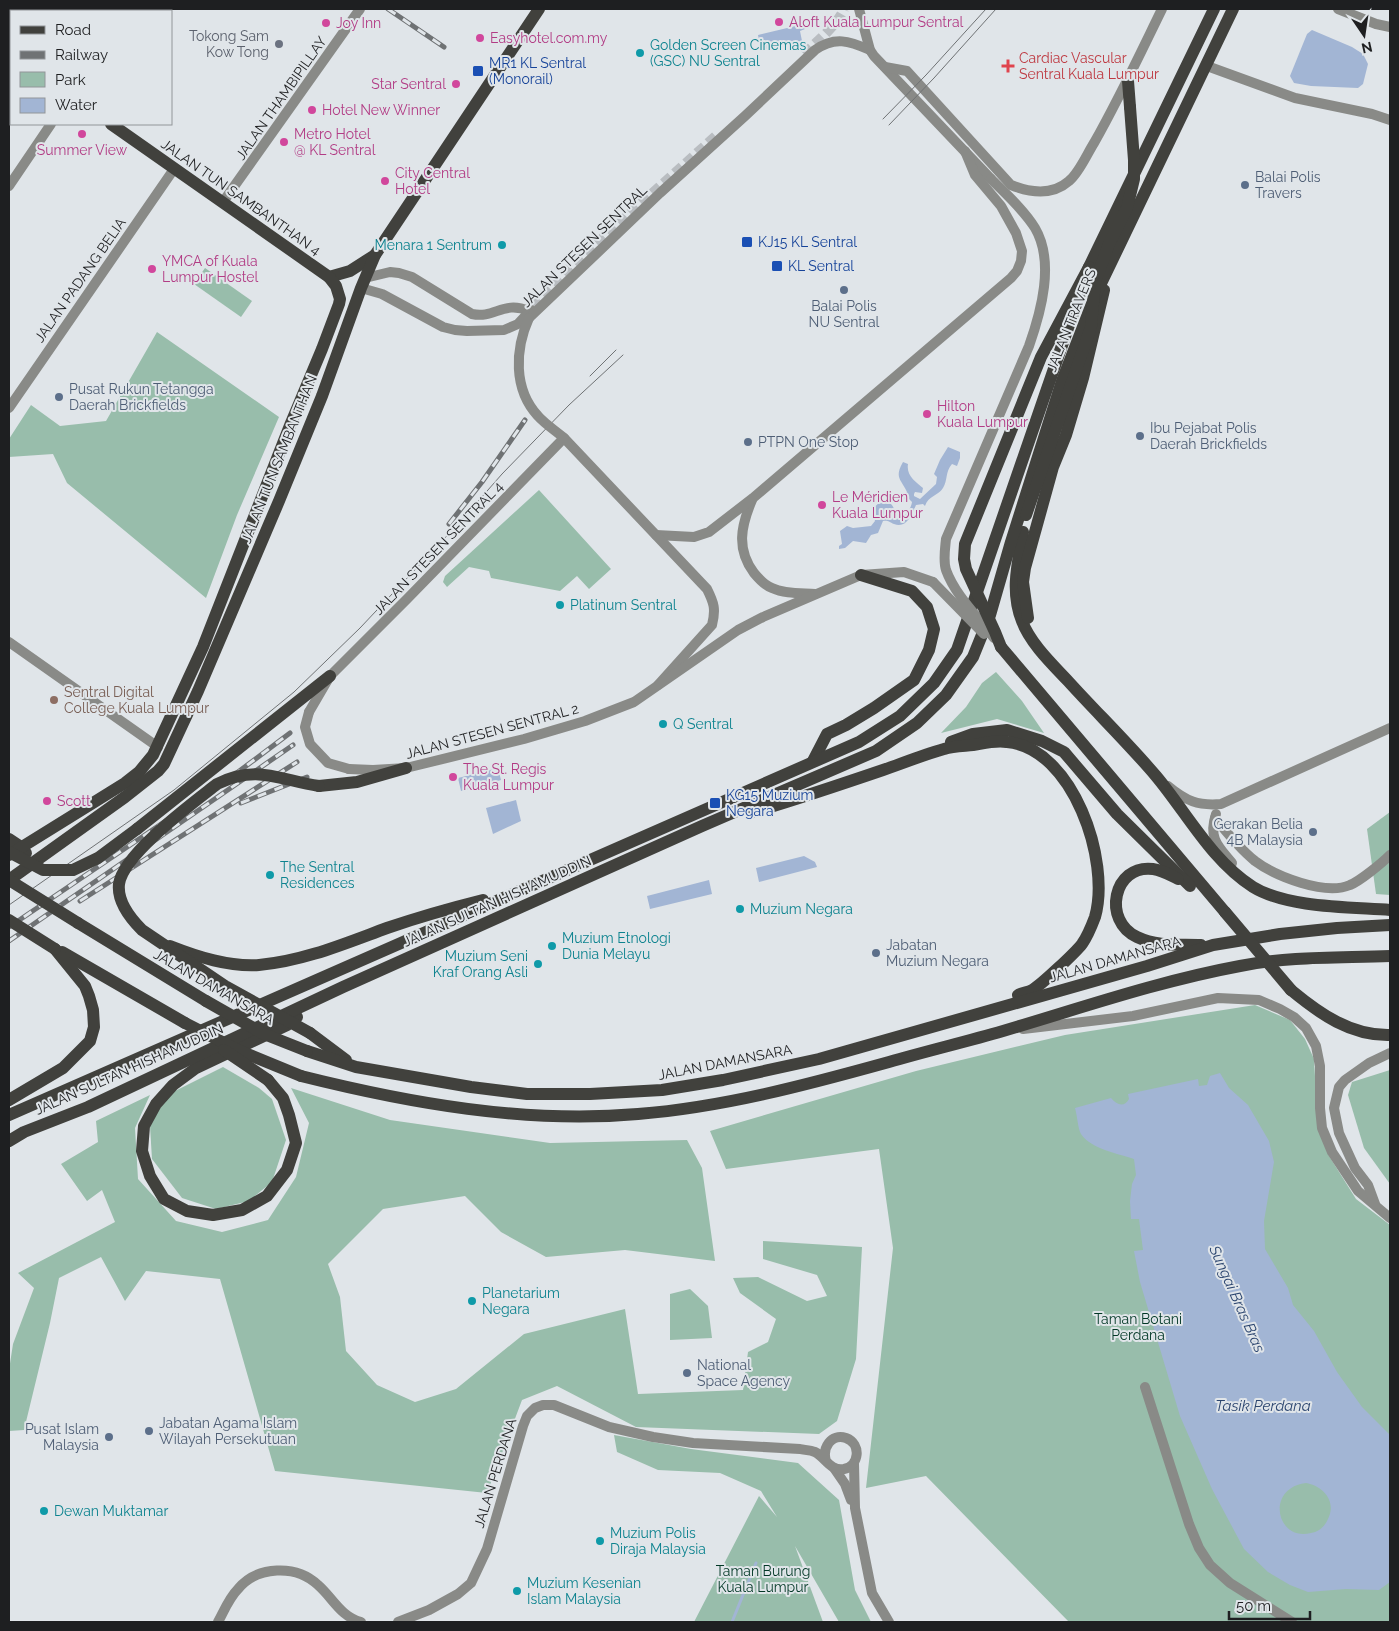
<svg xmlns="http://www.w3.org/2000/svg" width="1399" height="1631" font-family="Raleway,sans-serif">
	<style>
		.green { fill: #98bdab }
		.water { fill: #a2b5d4; fill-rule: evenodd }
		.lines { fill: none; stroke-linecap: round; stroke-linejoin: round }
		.stream { stroke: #a2b5d4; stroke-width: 3 }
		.minor-tunnel { stroke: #b9bdc1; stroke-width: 10; stroke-dasharray: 10 5; stroke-linecap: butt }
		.minor { stroke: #898a87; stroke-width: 10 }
		.major { stroke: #41413d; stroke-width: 12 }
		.tram { stroke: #6f7274; stroke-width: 1 }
		.rail-casing { stroke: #6f7274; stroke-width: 5 }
		.rail { stroke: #e0e5e9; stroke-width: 3; stroke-dasharray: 9; stroke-linecap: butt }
		.minor-bridge { stroke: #898a87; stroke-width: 10 }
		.major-bridge { stroke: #41413d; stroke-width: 12 }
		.hotel-dot { fill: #d1479c; stroke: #e0e5e9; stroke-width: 2 }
		.worship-dot { fill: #6b7280; stroke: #e0e5e9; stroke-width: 2 }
		.culture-dot { fill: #0f9aa8; stroke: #e0e5e9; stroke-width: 2 }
		.health-dot { fill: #e0444e; stroke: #e0e5e9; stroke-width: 2 }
		.transit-dot { fill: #1a4fb4; stroke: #e0e5e9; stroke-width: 2 }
		.service-dot { fill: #5c6f8a; stroke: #e0e5e9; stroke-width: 2 }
		.education-dot { fill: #8d6e63; stroke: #e0e5e9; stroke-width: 2 }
		.labels { text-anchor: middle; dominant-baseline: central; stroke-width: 4; stroke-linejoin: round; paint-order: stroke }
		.hotel-label { font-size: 14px; fill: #b23c85; stroke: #e0e5e9; text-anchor: start }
		.worship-label { font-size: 14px; fill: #5b616d; stroke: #e0e5e9; text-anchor: end }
		.culture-label { font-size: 14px; fill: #0d838f; stroke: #e0e5e9; text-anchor: start }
		.health-label { font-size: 14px; fill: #be3a42; stroke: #e0e5e9; text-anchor: start }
		.transit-label { font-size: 14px; fill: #164399; stroke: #e0e5e9; text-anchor: start }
		.street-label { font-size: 14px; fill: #1e1f21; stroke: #e0e5e9 }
		.service-label { font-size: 14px; fill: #4e5e75; stroke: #e0e5e9; text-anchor: start }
		.education-label { font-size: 14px; fill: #785e54; stroke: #e0e5e9; text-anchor: start }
		.park-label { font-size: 14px; fill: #023826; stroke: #e0e5e9 }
		.water-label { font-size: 15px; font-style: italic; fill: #2b456f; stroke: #e0e5e9 }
	</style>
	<rect width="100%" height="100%" fill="#e0e5e9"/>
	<!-- green -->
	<g class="green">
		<polygon points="205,268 252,301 241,317 194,284"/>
		<polygon points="157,332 279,417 237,515 206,598 67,483 53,454 9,457 9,439 31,405 60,426 106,421"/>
		<polygon points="539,490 611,569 589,589 577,576 560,591 491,578 489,571 469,567 447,587 443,582 445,576"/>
		<polygon points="996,672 1022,701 1044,733 997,719 941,733 966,707 982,683"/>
		<polygon points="1390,812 1390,895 1376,894 1367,829"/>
		<polygon points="1255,1005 1290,1020 1305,1039 1314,1059 1318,1127 1329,1156 1356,1199 1390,1225 1390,1622 1069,1622 926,1476 866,1488 893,1248 879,1149 726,1169 710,1131 916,1071 1065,1035"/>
		<polygon points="223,1067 259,1088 272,1099 286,1140 272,1182 249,1201 216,1209 182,1198 152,1159 150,1126 163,1102 175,1091"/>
		<polygon points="1390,1070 1390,1184 1364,1148 1348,1095 1352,1082"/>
		<polygon points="291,1088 390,1120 550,1143 687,1140 702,1168 715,1261 625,1250 546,1257 501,1232 465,1196 383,1209 328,1264 340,1297 346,1351 377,1385 415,1402 456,1389 524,1334 625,1309 638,1394 743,1390 748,1352 768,1342 776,1319 740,1293 733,1278 758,1277 807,1301 827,1296 817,1275 763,1259 763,1241 862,1247 856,1359 837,1421 819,1434 636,1427 557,1386 522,1400 487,1493 275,1471 220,1279 146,1271 125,1301 101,1257 59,1278 50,1323 24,1430 9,1431 9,1370 13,1344 34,1288 18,1273 115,1222 102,1190 87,1201 61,1164 98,1142 96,1121 150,1095 135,1128 138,1179 176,1221 222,1232 268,1220 296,1177 309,1123"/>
		<polygon points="690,1289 708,1306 712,1338 670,1340 670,1294"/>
		<polygon points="614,1435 691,1449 798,1463 839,1500 855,1590 871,1622 839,1622 795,1546 823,1622 694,1622 759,1496 777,1517 761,1491 720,1473 658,1470 617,1452"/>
	</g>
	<!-- water -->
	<g class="water">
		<polygon points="804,24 805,29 800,31 802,41 761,50 758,35"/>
		<polygon points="1312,30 1352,47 1363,54 1368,64 1363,84 1358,88 1311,86 1294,83 1290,76 1307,34"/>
		<path d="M948,447L960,452V458L957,466L952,464C945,472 948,480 943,488C938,496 928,496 925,506L923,504L916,505C912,514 907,529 894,524C889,522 888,520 883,521L878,533L871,535L866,543L853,541L845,548L839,549V546L842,544L840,531L847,526L853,528L871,526L875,521C874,517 872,513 874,509C877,502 886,499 891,504C896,509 894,515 898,519C905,518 911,509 912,502L908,498L903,499V496L905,495L907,492C901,479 894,478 903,462L908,464C906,476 916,482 923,488L922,493L915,492L914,494V496L920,499L936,484L937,477L934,474L940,460Z"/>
		<polygon points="498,768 501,780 461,791 458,778"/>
		<polygon points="516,800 521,821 493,834 486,808"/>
		<polygon points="804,856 815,862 817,867 759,882 756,868"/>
		<polygon points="709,880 712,894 650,909 647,896"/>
		<path d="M1220,1073L1229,1088L1248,1105L1269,1141L1274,1162L1264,1221L1265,1249L1288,1288L1293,1305L1314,1331L1337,1372L1362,1407L1390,1435V1582L1379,1590L1346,1589L1308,1592L1290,1585L1268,1572L1244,1549L1212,1489L1180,1416L1140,1282L1134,1251L1143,1250L1139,1219H1131L1130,1201L1132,1184L1136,1175L1134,1159C1119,1154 1091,1149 1081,1134C1078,1129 1077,1114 1075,1108L1111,1098C1117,1105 1124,1108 1129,1099L1128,1094L1198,1079L1199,1086L1207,1085L1210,1076ZM1306,1483C1323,1486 1337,1501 1328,1519C1325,1526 1319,1532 1311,1533C1276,1542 1265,1488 1306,1483Z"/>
	</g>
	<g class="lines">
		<!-- stream -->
		<polyline class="stream" points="732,1622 756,1563"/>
		<!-- minor-tunnel -->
		<g class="minor-tunnel">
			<path d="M804,54C818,40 836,27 844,9"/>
			<polyline points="533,307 566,271 718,134"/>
		</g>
		<!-- minor -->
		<g class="minor">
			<polyline points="859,9 870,50 874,56 991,179"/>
			<polyline points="1338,9 1376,24 1390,27"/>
			<polyline points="9,58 11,60"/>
			<polyline points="1207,66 1295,98 1372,114 1390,120"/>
			<path d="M885,67L907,71L1011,185C1031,193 1052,196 1069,181C1079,173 1087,154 1094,143C1119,99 1140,54 1162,9"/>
			<polyline points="9,186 51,124"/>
			<polyline points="223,202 360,9"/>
			<path d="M365,278L390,272L399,273L412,277L472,314C495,319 503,300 529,311"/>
			<polyline points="361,288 382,294 443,327 455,330 467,331 504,330 518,324 531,310"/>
			<path d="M529,318L660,193L745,116L815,50C835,36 849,41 870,50"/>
			<polyline points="9,408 174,169"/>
			<path d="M752,500C741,526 736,549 754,573C759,579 766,586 772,588C785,594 801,593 815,594"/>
			<polyline points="656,535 694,537 709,532 753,498 1011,278 1017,271 1021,261 1022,251 1016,233 1001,206 975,175 965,151"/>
			<polyline points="9,642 158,747"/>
			<path d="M309,712L330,676L407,599L564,438L707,589C714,603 716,609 712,625L658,685"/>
			<polyline points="349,769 373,770 406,768 524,739 585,721 634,702 738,630 763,617 861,575 904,572 933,582"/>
			<path d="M1168,786C1186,801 1198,806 1221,804L1390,728"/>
			<path d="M1216,814C1208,838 1218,846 1232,863"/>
			<path d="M1215,818C1227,833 1240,849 1255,861C1275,876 1325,896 1350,885C1360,881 1382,863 1390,855"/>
			<polyline points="1023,1029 1133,1016 1218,998 1259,1000 1280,1009 1294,1017 1306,1028 1316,1046 1320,1066 1320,1108 1322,1128 1332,1152 1358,1191 1390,1218"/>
			<polyline points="1375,1204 1368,1185 1355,1168 1339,1133 1334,1108 1339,1087 1345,1080 1369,1063 1390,1053"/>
			<polyline points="1145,1387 1189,1524 1199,1548 1210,1565 1230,1583 1292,1622"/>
			<polyline points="854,1464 855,1508 872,1593 889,1622"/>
			<polyline points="834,1468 845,1484 851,1500"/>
			<path d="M218,1622C224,1611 229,1598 238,1589C257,1566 296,1564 318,1585C333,1598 340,1616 361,1622"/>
			<path d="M398,1622L429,1610L458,1594L471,1583L487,1549L523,1426L527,1416L535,1408L543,1405H554L609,1427L653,1437L693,1443L800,1449C804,1450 810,1450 815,1452C825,1457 831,1472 844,1469C859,1466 862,1444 846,1438C831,1433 822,1448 826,1461"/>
		</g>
		<!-- major -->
		<g class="major">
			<polyline points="128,11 130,9"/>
			<polyline points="1128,81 1130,107"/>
			<polyline points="329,277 350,271 375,255"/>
			<path d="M1023,532C1018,562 1010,591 1022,621C1030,643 1052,664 1068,681C1097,713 1128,743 1156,776C1187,813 1211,860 1253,887C1287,908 1350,907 1390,910"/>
			<polyline points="1028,618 1023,582 1025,568 1053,467 1066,435 1083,378 1104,290"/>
			<polyline points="1001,647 1225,912"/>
			<polyline points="951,742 973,734 1007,730 1042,741 1064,752 1117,814 1190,886"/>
			<polyline points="813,761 827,734 846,725 874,708 914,680 929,650 934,629 927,607 912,591 861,575"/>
			<polyline points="319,786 357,782 406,768"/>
			<path d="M750,813C795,800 839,785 883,770C903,763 923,755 944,749C953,746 964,746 973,745C985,743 996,740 1007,742C1073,748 1111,861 1095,917C1092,925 1087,937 1082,944C1076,952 1040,986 1032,990C1028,992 1022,993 1018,995"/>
			<polyline points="137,829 330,676"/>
			<polyline points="9,839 21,847 26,853"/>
			<polyline points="9,855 125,783 139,772 153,755 203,647 291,423 322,349 339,304 340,299 336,286 329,277 111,124"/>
			<path d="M1178,879C1170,875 1162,870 1153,869C1113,864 1102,921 1137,937C1158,947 1179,944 1201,945"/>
			<polyline points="9,880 125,797 158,771 164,764 198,691 279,501 322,396 361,288 375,255 539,9"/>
			<polyline points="78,923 206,1001"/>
			<path d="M170,946C198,957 229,967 259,965C304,961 346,943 387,928C419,917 451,908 483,900"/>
			<polyline points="62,952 185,1023"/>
			<path d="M1291,990C1320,1014 1351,1036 1390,1035"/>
			<polyline points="310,1033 346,1060"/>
			<polyline points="307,1051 356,1067 471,1087 527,1094 590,1094 662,1090 723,1080 819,1059 1147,966 1213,945 1280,934 1337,928 1390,925"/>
			<path d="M301,1076C409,1103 525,1124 638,1114C724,1107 806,1085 889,1062C927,1051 965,1042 1003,1031C1081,1008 1159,981 1240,966C1289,956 1340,958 1390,956"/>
			<polyline points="268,1080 283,1098 289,1115 296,1143 287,1170 267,1196 242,1210 213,1215 187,1211 164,1199 150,1176 142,1151 144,1126 156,1104 173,1085 196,1068 287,1025 297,1017"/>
			<polyline points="9,1100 63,1068 90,1041 94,1027 93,1010 89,996 85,986 55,949"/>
			<polyline points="9,1115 859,742 900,716 934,683 957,650 1089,267 1214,9"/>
			<polyline points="9,1141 24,1132 88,1107 343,987 702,826 876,751 917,723 946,695 973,657 990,615 1011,542 1062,381 1095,296 1233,9"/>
		</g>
		<!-- tram -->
		<g class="tram">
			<polyline points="883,119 926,75 986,9"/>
			<polyline points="889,125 934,78 996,9"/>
			<polyline points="590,376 616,350"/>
			<polyline points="9,905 174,790 294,692 360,628 459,523 502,474 569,405 623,355"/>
		</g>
		<defs>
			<g id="rail">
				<polyline points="388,9 444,47"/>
				<polyline points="449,524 482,482 525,420"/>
				<polyline points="241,803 307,777"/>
				<polyline points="80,901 297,762"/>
				<polyline points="9,927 238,772 290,733"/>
				<polyline points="9,941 293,745"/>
			</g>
		</defs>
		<!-- rail casing -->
		<use href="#rail" class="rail-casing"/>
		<!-- rail -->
		<use href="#rail" class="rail"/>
		<!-- minor-bridge -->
		<g class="minor-bridge">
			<path d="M991,179C1006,194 1024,210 1035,228C1055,262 1041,312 1029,346L946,539C945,549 943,561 946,570C955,595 978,617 994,638"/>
			<path d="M529,318C515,349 513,389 538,416C545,424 556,431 564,438"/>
			<polyline points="933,582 984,634"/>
			<polyline points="309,712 305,727 310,744 328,763 349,769"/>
		</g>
		<!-- major-bridge -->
		<g class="major-bridge">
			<polyline points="1026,515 1091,327 1095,282 1109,244 1127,208 1134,179 1134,160 1130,107"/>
			<polyline points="1001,647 995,632 966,569 964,559 965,544 1041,357 1089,267"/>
			<polyline points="9,852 43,870 73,870 98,858 137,829"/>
			<polyline points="9,880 78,923"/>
			<polyline points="1225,912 1291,990"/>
			<polyline points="9,920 55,949"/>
			<polyline points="206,1001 264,1034 307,1051"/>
			<polyline points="185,1023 240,1051 301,1076"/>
			<path d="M310,1033L225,986L142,930C130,918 117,902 119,884C123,854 193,803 217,784C257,764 279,780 319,786"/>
			<polyline points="224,1050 268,1080"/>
		</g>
	</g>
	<!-- markers -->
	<g class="hotel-dot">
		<circle cx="779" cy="22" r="5"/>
		<circle cx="326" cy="23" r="5"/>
		<circle cx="480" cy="38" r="5"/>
		<circle cx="456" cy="84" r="5"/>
		<circle cx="312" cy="110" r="5"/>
		<circle cx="82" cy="134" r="5"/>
		<circle cx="284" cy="142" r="5"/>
		<circle cx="385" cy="181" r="5"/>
		<circle cx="152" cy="269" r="5"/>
		<circle cx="927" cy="414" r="5"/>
		<circle cx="822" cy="505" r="5"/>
		<circle cx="453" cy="777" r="5"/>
		<circle cx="47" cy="801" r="5"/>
	</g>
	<circle class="worship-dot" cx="279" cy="44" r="5"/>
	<g class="culture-dot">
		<circle cx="640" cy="53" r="5"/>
		<circle cx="502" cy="245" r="5"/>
		<circle cx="560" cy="605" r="5"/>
		<circle cx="663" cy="724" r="5"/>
		<circle cx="270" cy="875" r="5"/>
		<circle cx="740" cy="909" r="5"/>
		<circle cx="552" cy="946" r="5"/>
		<circle cx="538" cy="964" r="5"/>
		<circle cx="472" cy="1301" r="5"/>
		<circle cx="44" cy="1511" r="5"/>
		<circle cx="600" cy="1541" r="5"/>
		<circle cx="517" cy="1591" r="5"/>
	</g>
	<path class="health-dot" d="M1005.5 58.5h5v5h5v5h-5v5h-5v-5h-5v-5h5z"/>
	<g class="transit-dot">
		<rect x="472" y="65" width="12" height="12" rx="2.5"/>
		<rect x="741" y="236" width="12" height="12" rx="2.5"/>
		<rect x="771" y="260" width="12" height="12" rx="2.5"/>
		<rect x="709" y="797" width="12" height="12" rx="2.5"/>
	</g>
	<g class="service-dot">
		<circle cx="1245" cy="185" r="5"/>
		<circle cx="844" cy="290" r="5"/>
		<circle cx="59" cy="397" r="5"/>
		<circle cx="1140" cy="436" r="5"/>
		<circle cx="748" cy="442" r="5"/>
		<circle cx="1313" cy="832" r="5"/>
		<circle cx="876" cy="953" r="5"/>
		<circle cx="687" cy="1373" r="5"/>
		<circle cx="149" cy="1431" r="5"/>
		<circle cx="109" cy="1437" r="5"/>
	</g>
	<circle class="education-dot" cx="54" cy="700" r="5"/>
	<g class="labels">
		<!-- hotel labels -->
		<g class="hotel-label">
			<text x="789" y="22">Aloft Kuala Lumpur Sentral</text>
			<text x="336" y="23">Joy Inn</text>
			<text x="490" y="38">Easyhotel.com.my</text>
			<text x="446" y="84" text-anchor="end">Star Sentral</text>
			<text x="322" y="110">Hotel New Winner</text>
			<text x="294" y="134">Metro Hotel<tspan x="294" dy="16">@ KL Sentral</tspan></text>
			<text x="82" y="150" text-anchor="middle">Summer View</text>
			<text x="395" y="173">City Central<tspan x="395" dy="16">Hotel</tspan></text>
			<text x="162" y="261">YMCA of Kuala<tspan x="162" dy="16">Lumpur Hostel</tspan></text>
			<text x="937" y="406">Hilton<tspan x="937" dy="16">Kuala Lumpur</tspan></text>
			<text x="832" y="497">Le Méridien<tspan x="832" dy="16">Kuala Lumpur</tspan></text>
			<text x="463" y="769">The St. Regis<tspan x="463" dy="16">Kuala Lumpur</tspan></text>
			<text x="57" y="801">Scott</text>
		</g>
		<!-- worship labels -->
		<g class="worship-label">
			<text x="269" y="36">Tokong Sam<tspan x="269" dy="16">Kow Tong</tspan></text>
		</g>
		<!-- culture labels -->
		<g class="culture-label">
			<text x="650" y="45">Golden Screen Cinemas<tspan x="650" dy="16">(GSC) NU Sentral</tspan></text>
			<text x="492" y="245" text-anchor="end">Menara 1 Sentrum</text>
			<text x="570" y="605">Platinum Sentral</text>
			<text x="673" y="724">Q Sentral</text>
			<text x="280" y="867">The Sentral<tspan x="280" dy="16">Residences</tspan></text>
			<text x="750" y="909">Muzium Negara</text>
			<text x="562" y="938">Muzium Etnologi<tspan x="562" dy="16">Dunia Melayu</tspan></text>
			<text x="528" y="956" text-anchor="end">Muzium Seni<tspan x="528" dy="16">Kraf Orang Asli</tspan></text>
			<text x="482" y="1293">Planetarium<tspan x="482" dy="16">Negara</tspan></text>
			<text x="54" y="1511">Dewan Muktamar</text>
			<text x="610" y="1533">Muzium Polis<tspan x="610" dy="16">Diraja Malaysia</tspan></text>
			<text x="527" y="1583">Muzium Kesenian<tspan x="527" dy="16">Islam Malaysia</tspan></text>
		</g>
		<!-- health labels -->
		<g class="health-label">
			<text x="1019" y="58">Cardiac Vascular<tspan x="1019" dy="16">Sentral Kuala Lumpur</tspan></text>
		</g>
		<!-- transit labels -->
		<g class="transit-label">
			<text x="489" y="63">MR1 KL Sentral<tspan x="489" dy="16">(Monorail)</tspan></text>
			<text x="758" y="242">KJ15 KL Sentral</text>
			<text x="788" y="266">KL Sentral</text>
			<text x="726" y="795">KG15 Muzium<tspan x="726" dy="16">Negara</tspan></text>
		</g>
		<!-- street labels -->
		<g class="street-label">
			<text transform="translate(281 98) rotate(-55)">JALAN THAMBIPILLAY</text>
			<text transform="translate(241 197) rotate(35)">JALAN TUN SAMBANTHAN 4</text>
			<text transform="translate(584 246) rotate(-44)">JALAN STESEN SENTRAL</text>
			<text transform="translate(80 280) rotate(-55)">JALAN PADANG BELIA</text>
			<text transform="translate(1071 320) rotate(-68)">JALAN TRAVERS</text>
			<text transform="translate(279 459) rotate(-68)">JALAN TUN SAMBANTHAN</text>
			<text transform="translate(438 548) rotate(-46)">JALAN STESEN SENTRAL 4</text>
			<text transform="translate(492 731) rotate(-15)">JALAN STESEN SENTRAL 2</text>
			<text transform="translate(497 901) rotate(-24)">JALAN SULTAN HISHAMUDDIN</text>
			<text transform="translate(1115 959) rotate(-16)">JALAN DAMANSARA</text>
			<text transform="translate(214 987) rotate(30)">JALAN DAMANSARA</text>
			<text transform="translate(725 1062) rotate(-11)">JALAN DAMANSARA</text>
			<text transform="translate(129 1069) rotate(-24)">JALAN SULTAN HISHAMUDDIN</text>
			<text transform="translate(495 1473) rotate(-73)">JALAN PERDANA</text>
		</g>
		<!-- service labels -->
		<g class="service-label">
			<text x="1255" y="177">Balai Polis<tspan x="1255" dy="16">Travers</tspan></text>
			<text x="844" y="306" text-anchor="middle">Balai Polis<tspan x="844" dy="16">NU Sentral</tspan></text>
			<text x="69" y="389">Pusat Rukun Tetangga<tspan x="69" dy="16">Daerah Brickfields</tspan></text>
			<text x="1150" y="428">Ibu Pejabat Polis<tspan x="1150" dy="16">Daerah Brickfields</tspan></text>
			<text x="758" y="442">PTPN One Stop</text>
			<text x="1303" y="824" text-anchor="end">Gerakan Belia<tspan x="1303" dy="16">4B Malaysia</tspan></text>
			<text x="886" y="945">Jabatan<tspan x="886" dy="16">Muzium Negara</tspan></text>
			<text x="697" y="1365">National<tspan x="697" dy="16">Space Agency</tspan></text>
			<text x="159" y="1423">Jabatan Agama Islam<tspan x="159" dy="16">Wilayah Persekutuan</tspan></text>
			<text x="99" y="1429" text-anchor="end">Pusat Islam<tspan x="99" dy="16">Malaysia</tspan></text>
		</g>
		<!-- education labels -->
		<g class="education-label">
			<text x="64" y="692">Sentral Digital<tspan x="64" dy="16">College Kuala Lumpur</tspan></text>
		</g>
		<!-- park labels -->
		<g class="park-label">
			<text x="1138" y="1319">Taman Botani<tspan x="1138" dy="16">Perdana</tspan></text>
			<text x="763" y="1571">Taman Burung<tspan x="763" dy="16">Kuala Lumpur</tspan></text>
		</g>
		<!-- water labels -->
		<g class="water-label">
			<text transform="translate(1237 1299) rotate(66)">Sungai Bras Bras</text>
			<text x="1263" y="1406">Tasik Perdana</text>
		</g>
	</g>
	<!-- border -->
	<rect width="1399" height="1631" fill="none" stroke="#1e1f21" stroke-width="20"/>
	<!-- legend -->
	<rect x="10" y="10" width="162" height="115" fill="#e0e5e9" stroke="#929699"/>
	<rect x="20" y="26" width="25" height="8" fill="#41413d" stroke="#929699"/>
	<text x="55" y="35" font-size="15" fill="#1e1f21">Road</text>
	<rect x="20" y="51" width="25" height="8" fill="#6f7274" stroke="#929699"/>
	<text x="55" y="60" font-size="15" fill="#1e1f21">Railway</text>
	<rect x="20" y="72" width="25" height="15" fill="#98bdab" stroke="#929699"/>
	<text x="55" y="85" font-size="15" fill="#1e1f21">Park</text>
	<rect x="20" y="98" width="25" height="15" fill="#a2b5d4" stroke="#929699"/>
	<text x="55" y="110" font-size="15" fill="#1e1f21">Water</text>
	<!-- north arrow -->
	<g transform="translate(1364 35) rotate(167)" stroke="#e0e5e9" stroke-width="4" paint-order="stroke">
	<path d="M0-4L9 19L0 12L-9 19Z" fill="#1e1f21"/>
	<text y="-8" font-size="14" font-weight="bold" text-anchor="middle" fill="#1e1f21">N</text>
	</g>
	<!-- scale -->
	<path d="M1229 1611v8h81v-8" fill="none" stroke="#1e1f21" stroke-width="2.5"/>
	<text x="1236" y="1611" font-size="15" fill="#1e1f21" stroke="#e0e5e9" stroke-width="4" paint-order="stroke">50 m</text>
</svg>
